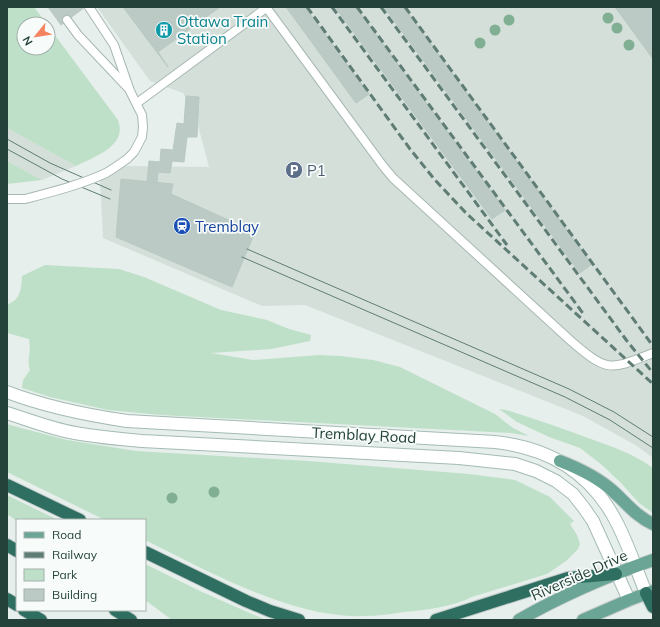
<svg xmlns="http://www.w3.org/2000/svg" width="660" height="627" font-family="Mulish,sans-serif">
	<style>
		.built { fill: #d4dfda }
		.green { fill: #bfe0c8 }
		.building { fill: #bbcac4; stroke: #b8c9c2 }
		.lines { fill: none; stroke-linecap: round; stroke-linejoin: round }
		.lane-casing { stroke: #a8b8b2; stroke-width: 10 }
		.secondary-casing { stroke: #a4bbb3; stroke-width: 14 }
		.primary-casing { stroke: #c2cac8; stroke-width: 14 }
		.highway-casing { stroke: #c2cac8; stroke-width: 14 }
		.lane { stroke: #fff; stroke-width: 8 }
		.secondary { stroke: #fff; stroke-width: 12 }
		.primary { stroke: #6aa596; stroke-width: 12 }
		.highway { stroke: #2f6f62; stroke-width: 12 }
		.tram { stroke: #5f7d75; stroke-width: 1 }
		.rail { stroke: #5f7d75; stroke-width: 3; stroke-dasharray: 8 4; stroke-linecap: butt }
		.lane-bridge-casing { stroke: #a8b8b2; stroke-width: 10; stroke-linecap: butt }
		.lane-bridge { stroke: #fff; stroke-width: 8 }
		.tree { fill: #80af93 }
		.labels { text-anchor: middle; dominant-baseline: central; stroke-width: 3.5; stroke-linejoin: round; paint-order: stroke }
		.culture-label { font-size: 15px; fill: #0d838f; stroke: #f7fbf9; text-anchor: start }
		.service-label { font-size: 15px; fill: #4e5e75; stroke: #f7fbf9; text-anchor: start }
		.transit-label { font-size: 15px; fill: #164399; stroke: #f7fbf9; text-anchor: start }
		.street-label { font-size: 15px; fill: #24423a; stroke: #f7fbf9 }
	</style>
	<rect width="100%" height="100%" fill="#e6efeb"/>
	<!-- built -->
	<g class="built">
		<polygon points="97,7 653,7 653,458 637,446 583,416 305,305 262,306 103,238 100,179 124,166 209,167 195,114 183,93 150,81"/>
		<polygon points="7,128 76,166 42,180 7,161"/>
	</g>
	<!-- green -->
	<g class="green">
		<path d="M7,7H34L47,24H24V48H48V26L118,120C128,146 94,157 76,166L7,128Z"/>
		<polygon points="7,161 42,180 7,184"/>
		<path d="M45,265L119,269L144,277L221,310L267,320L289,329L311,335L310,341L271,349L211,353L253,360L319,355L341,356L373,360L400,367L495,414L513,428L529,436L511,433L161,415L108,410L50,397L22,388L23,380L30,370C26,360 32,351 29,339L7,333V305C21,299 21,290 22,276Z"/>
		<path d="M499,409L506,410C535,419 563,429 591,439C613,447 634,454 653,468V513L639,503L620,482L602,465L580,448L549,437L517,422Z"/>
		<path d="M7,424L21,428L67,440L136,451L308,461L469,474L515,480L550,497L574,521L570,524L577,535L580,544L578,549L566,561L547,574L472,597C452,607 426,610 404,612C391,614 378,616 365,616C293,619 208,571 145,540V520H105L7,472Z"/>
		<polygon points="7,495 58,520 17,521 7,514"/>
		<polygon points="145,564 202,592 266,620 172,620 145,600"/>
	</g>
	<!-- building -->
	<g class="building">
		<polygon points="48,7 85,7 61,25"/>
		<polygon points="123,7 220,7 158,52 168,67"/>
		<polygon points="286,7 305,7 369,94 356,103"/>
		<polygon points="335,7 356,7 505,210 492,219"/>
		<polygon points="384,7 404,7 592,264 580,273"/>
		<polygon points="615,7 653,7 653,59"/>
		<polygon points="186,96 199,97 197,137 187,137 184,162 172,161 170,173 158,172 157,183 147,182 149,161 160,162 161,149 173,150 177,123 184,124"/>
		<polygon points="121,179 173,184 171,194 255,232 232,287 116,237"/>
	</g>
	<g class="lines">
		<defs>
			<g id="lane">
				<polyline points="89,7 114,45 130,91 142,115 143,127 142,137 134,152 127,159"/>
				<path d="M266,7L383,166L393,178L571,341C608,373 610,370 653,353"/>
				<polyline points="67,20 78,35 129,89"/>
				<polyline points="137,103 266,8"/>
				<polyline points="7,199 25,199"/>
			</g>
			<g id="secondary">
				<path d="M7,392C46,407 86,415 127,421L495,442C551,448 593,474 618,525C629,547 637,571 646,593"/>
				<path d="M7,413C29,420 52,429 75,433C97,437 119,439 142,441L459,458L515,464L536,471L556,481L573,494L584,508L593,521L629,600"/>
			</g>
			<g id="primary">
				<path d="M560,461C578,468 599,478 614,492C627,504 637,517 653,524"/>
				<path d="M519,620C561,596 607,576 653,560"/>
				<polyline points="583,620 629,600 653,591"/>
			</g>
			<g id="highway">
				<polyline points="7,485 80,520"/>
				<polyline points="7,545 17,551"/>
				<polyline points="145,552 246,601 270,611 299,620"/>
				<polyline points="646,593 653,607"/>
				<polyline points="7,599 17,605"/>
				<polyline points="24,610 41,620"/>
				<polyline points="115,610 131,620"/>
				<polyline points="436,620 568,578 616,574"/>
			</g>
		</defs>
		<!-- lane casing -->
		<use href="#lane" class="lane-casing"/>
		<!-- secondary casing -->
		<use href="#secondary" class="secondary-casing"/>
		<!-- primary casing -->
		<use href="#primary" class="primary-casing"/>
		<!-- highway casing -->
		<use href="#highway" class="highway-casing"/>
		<!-- lane -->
		<use href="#lane" class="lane"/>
		<!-- secondary -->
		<use href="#secondary" class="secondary"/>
		<!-- primary -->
		<use href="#primary" class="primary"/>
		<!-- highway -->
		<use href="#highway" class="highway"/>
		<!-- tram -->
		<g class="tram">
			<polyline points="7,139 50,163 111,190"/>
			<polyline points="7,149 62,179 110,199"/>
			<polyline points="247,249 569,389 614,412 653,437"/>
			<polyline points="242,257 565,397 610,420 653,448"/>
		</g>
		<!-- rail -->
		<g class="rail">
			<polyline points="307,7 410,149 435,180 466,213 653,384"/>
			<polyline points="332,7 507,245"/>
			<polyline points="357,7 585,316"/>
			<polyline points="381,7 627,341 653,373"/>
			<polyline points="405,7 653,346"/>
		</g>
		<defs>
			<path id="lane-bridge" d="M25,199C52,192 80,185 106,173C113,169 120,164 127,159"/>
		</defs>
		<!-- lane-bridge casing -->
		<use href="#lane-bridge" class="lane-bridge-casing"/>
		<!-- lane-bridge -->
		<use href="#lane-bridge" class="lane-bridge"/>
	</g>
	<!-- trees -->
	<g class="tree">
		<circle cx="608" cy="18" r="5.5"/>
		<circle cx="509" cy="20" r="5.5"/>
		<circle cx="617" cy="28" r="5.5"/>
		<circle cx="495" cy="30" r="5.5"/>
		<circle cx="480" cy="43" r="5.5"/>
		<circle cx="629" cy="45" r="5.5"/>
		<circle cx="214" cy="492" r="5.5"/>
		<circle cx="172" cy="498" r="5.5"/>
	</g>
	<!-- icons -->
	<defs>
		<symbol id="building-disc" viewBox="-11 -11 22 22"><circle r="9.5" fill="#0f9aa8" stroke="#f7fbf9"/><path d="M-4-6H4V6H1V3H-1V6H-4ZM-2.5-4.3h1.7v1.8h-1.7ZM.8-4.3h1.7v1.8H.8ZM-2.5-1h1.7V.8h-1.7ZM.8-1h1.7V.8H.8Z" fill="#fff"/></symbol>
		<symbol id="parking-disc" viewBox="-11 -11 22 22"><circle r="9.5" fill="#5c6f8a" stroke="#f7fbf9"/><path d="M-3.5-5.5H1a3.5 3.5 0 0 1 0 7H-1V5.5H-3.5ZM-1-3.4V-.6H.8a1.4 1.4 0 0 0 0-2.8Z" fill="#fff"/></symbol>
		<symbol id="station-disc" viewBox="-11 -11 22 22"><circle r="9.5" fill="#1a4fb4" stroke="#f7fbf9"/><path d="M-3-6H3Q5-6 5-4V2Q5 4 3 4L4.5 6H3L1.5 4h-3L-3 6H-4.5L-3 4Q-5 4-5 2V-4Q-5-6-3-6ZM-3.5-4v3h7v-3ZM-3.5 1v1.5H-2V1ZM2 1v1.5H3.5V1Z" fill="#fff"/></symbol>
	</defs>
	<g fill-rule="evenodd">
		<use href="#building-disc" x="154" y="20" width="20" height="20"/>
		<use href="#parking-disc" x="284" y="160" width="20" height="20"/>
		<use href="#station-disc" x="172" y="216" width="20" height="20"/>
	</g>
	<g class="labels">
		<!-- culture labels -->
		<g class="culture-label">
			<text x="177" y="21">Ottawa Train<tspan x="177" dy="17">Station</tspan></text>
		</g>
		<!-- service labels -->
		<g class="service-label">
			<text x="307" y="170">P1</text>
		</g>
		<!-- transit labels -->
		<g class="transit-label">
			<text x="195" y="226">Tremblay</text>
		</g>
		<!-- street labels -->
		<g class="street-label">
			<text transform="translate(364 435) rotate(3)">Tremblay Road</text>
			<text transform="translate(579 575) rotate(-24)">Riverside Drive</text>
		</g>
	</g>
	<!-- border -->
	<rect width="660" height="627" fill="none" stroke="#24423a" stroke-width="16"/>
	<!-- legend -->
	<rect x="16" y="519" width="130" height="92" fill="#f7fbf9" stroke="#a3b1ad"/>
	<rect x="24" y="532" width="20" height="6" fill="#6aa596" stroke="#a3b1ad"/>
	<text x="52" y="539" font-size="12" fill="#24423a">Road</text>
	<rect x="24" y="552" width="20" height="6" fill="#5f7d75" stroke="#a3b1ad"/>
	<text x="52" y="559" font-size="12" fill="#24423a">Railway</text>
	<rect x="24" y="569" width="20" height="12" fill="#bfe0c8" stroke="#a3b1ad"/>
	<text x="52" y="579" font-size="12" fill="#24423a">Park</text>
	<rect x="24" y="589" width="20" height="12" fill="#bbcac4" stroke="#a3b1ad"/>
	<text x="52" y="599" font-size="12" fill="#24423a">Building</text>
	<!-- north arrow -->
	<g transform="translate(36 36) rotate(240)"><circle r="19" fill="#f7fbf9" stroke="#a3b1ad"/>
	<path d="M0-3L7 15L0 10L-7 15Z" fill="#f4845f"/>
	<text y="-6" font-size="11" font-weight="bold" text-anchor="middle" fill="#24423a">N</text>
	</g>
</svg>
